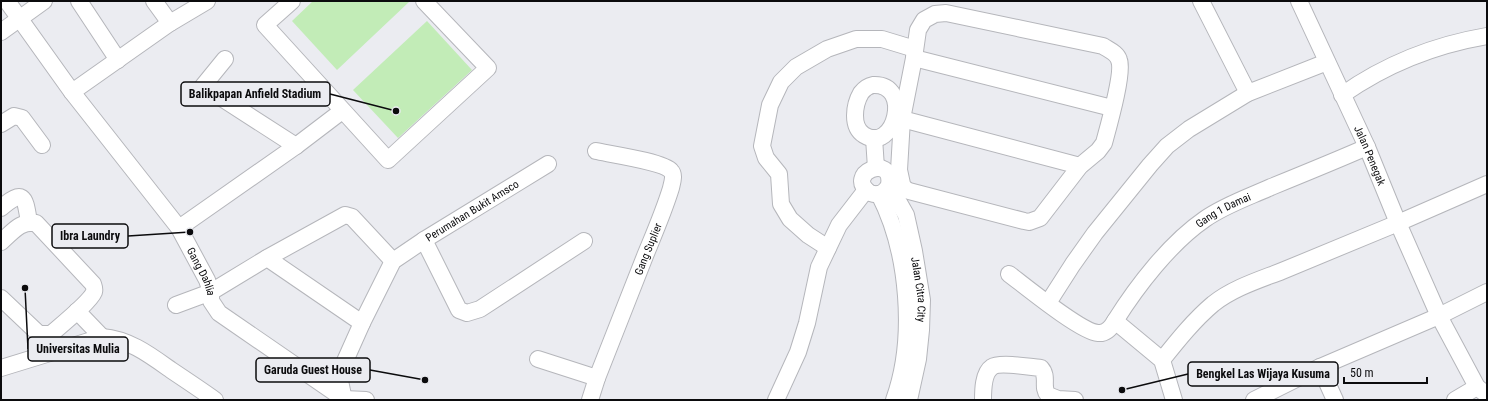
<svg xmlns="http://www.w3.org/2000/svg" width="1488" height="401" font-family="'Roboto Condensed',sans-serif">
	<style>
		.green { fill: #c2ecb7 }
		.lines { fill: none; stroke-linecap: round; stroke-linejoin: round }
		.minor-casing { stroke: #b5b6bb; stroke-width: 18 }
		.minor { stroke: #fff; stroke-width: 16 }
		.labels { text-anchor: middle; dominant-baseline: central; stroke-width: 3; stroke-linejoin: round; paint-order: stroke }
		.street-label { font-size: 11px; fill: #0b0b0d; stroke: #ebecf1 }
		.leader { fill: none; stroke: #0b0b0d; stroke-width: 1.5 }
		.callout-dot { fill: #0b0b0d; stroke: #ebecf1; stroke-width: 1.5 }
		.callout { fill: #ebecf1; stroke: #0b0b0d; stroke-width: 1.5 }
		.callout-label { font-size: 12px; text-anchor: middle; font-weight: bold; fill: #0b0b0d }
	</style>
	<rect width="100%" height="100%" fill="#ebecf1"/>
	<!-- green -->
	<g class="green">
		<polygon points="313,1 409,1 409,2 337,70 292,21"/>
		<polygon points="427,21 472,70 398,138 353,90"/>
	</g>
	<g class="lines">
		<defs>
			<g id="minor">
				<path id="s1" d="M7,1L72,92L179,228L207,280L211,292V301L219,313L344,399L366,400"/>
				<polyline points="79,1 118,60"/>
				<polyline points="154,1 170,23"/>
				<polyline points="292,1 265,25 388,160 488,68 424,1"/>
				<polyline points="1201,1 1248,93"/>
				<path id="s2" d="M1299,1L1367,147L1398,223L1487,184"/>
				<path d="M946,13L1103,46C1109,50 1117,53 1119,60C1124,72 1108,128 1104,143L1098,151L1080,166L1040,218L1029,222L1024,221L909,191L904,188L902,184L899,170L902,119L914,58L918,30L924,20L935,14Z"/>
				<polyline points="1,32 44,1"/>
				<polyline points="914,58 1112,108"/>
				<polyline points="225,59 203,86 296,146"/>
				<path d="M873,85C913,83 895,154 864,135C851,127 854,105 861,93C864,89 868,86 873,85Z"/>
				<polyline points="72,92 170,23 207,1"/>
				<path d="M1342,95C1386,64 1434,45 1487,36"/>
				<polyline points="902,119 1080,166"/>
				<polyline points="1,124 14,116 22,118 42,145"/>
				<polyline points="874,138 876,168"/>
				<path id="s3" d="M889,185C885,193 879,196 870,193C843,174 894,152 889,185L906,215L914,251L922,300L921,330L918,359L909,400"/>
				<path d="M879,194C909,252 916,339 894,400"/>
				<path d="M1,208C25,187 25,199 29,222"/>
				<polyline points="179,228 296,146 342,111"/>
				<polyline points="424,240 459,310 467,313 480,309 584,241"/>
				<path d="M1,242C13,232 19,221 36,223L93,284C94,287 95,289 94,292C90,302 60,326 51,334H39L1,298"/>
				<polyline points="828,248 808,235 790,219 781,204 779,174 766,158 762,146 770,105 781,82 796,67 827,49 856,39 882,39 915,49"/>
				<polyline points="267,258 362,323"/>
				<path d="M1009,274C1025,286 1081,332 1098,333C1106,334 1111,328 1115,321L1162,360L1174,400"/>
				<polyline points="1048,303 1073,264 1095,233 1150,165 1167,146 1189,129 1248,93 1327,62"/>
				<polyline points="176,305 211,292 267,258 345,215 352,217 393,261"/>
				<polyline points="77,311 102,337"/>
				<path id="s4" d="M1115,321C1137,286 1170,243 1205,219C1225,205 1249,197 1271,187C1303,174 1335,161 1367,147"/>
				<polyline points="538,359 597,378"/>
				<path d="M1162,360C1178,340 1194,320 1213,304C1233,288 1259,280 1282,271C1320,255 1359,239 1398,223L1439,316L1477,387L1487,395"/>
				<polyline points="1320,367 1335,400"/>
				<path d="M1,368L102,337C129,339 150,355 171,370C186,380 201,390 215,400"/>
				<path id="s5" d="M344,400L340,381L341,370L362,323L393,261L424,240L548,164"/>
				<path id="s6" d="M590,400L597,378C613,337 629,297 645,256C654,234 664,211 671,188C672,183 675,175 671,171C664,162 610,154 596,151"/>
				<polyline points="776,400 798,352 807,323 819,267 839,225 866,190"/>
				<path d="M983,400C983,391 983,373 992,367C999,362 1032,367 1041,368C1049,377 1041,387 1048,395L1058,399L1075,400"/>
				<polyline points="1254,400 1320,367 1439,316 1487,292"/>
				<polyline points="1455,400 1477,387"/>
			</g>
		</defs>
		<!-- minor casing -->
		<use href="#minor" class="minor-casing"/>
		<!-- minor -->
		<use href="#minor" class="minor"/>
	</g>
	<g class="labels">
		<!-- street labels -->
		<g class="street-label">
			<text stroke="none"><textPath href="#s2" startOffset="170">Jalan Penegak</textPath></text>
			<text stroke="none"><textPath href="#s5" startOffset="245">Perumahan Bukit Amsco</textPath></text>
			<text stroke="none"><textPath href="#s4" startOffset="157">Gang 1 Damai</textPath></text>
			<text stroke="none"><textPath href="#s6" startOffset="162">Gang Suplier</textPath></text>
			<text stroke="none"><textPath href="#s1" startOffset="334">Gang Dahlia</textPath></text>
			<text stroke="none"><textPath href="#s3" startOffset="194">Jalan Citra City</textPath></text>
		</g>
	</g>
	<!-- callouts -->
	<path class="leader" d="M396 111L330 94M190 232L128 236M25 288L28 349M425 380L370 370M1122 390L1188 374"/>
	<g class="callout-dot">
		<circle cx="396" cy="111" r="4"/>
		<circle cx="190" cy="232" r="4"/>
		<circle cx="25" cy="288" r="4"/>
		<circle cx="425" cy="380" r="4"/>
		<circle cx="1122" cy="390" r="4"/>
	</g>
	<g class="callout">
		<rect x="181" y="82" width="149" height="24" rx="4"/>
		<rect x="52" y="224" width="76" height="24" rx="4"/>
		<rect x="28" y="337" width="100" height="24" rx="4"/>
		<rect x="256" y="358" width="114" height="24" rx="4"/>
		<rect x="1188" y="362" width="150" height="24" rx="4"/>
	</g>
	<g class="callout-label">
		<text x="255" y="98">Balikpapan Anfield Stadium</text>
		<text x="90" y="240">Ibra Laundry</text>
		<text x="78" y="353">Universitas Mulia</text>
		<text x="313" y="374">Garuda Guest House</text>
		<text x="1263" y="378">Bengkel Las Wijaya Kusuma</text>
	</g>
	<!-- border -->
	<rect width="1488" height="401" fill="none" stroke="#0b0b0d" stroke-width="4"/>
	<!-- scale -->
	<path d="M1344 377v6h83v-6" fill="none" stroke="#0b0b0d" stroke-width="2"/>
	<text x="1350" y="377" font-size="12" fill="#0b0b0d" stroke="#ebecf1" stroke-width="3" paint-order="stroke">50 m</text>
</svg>
